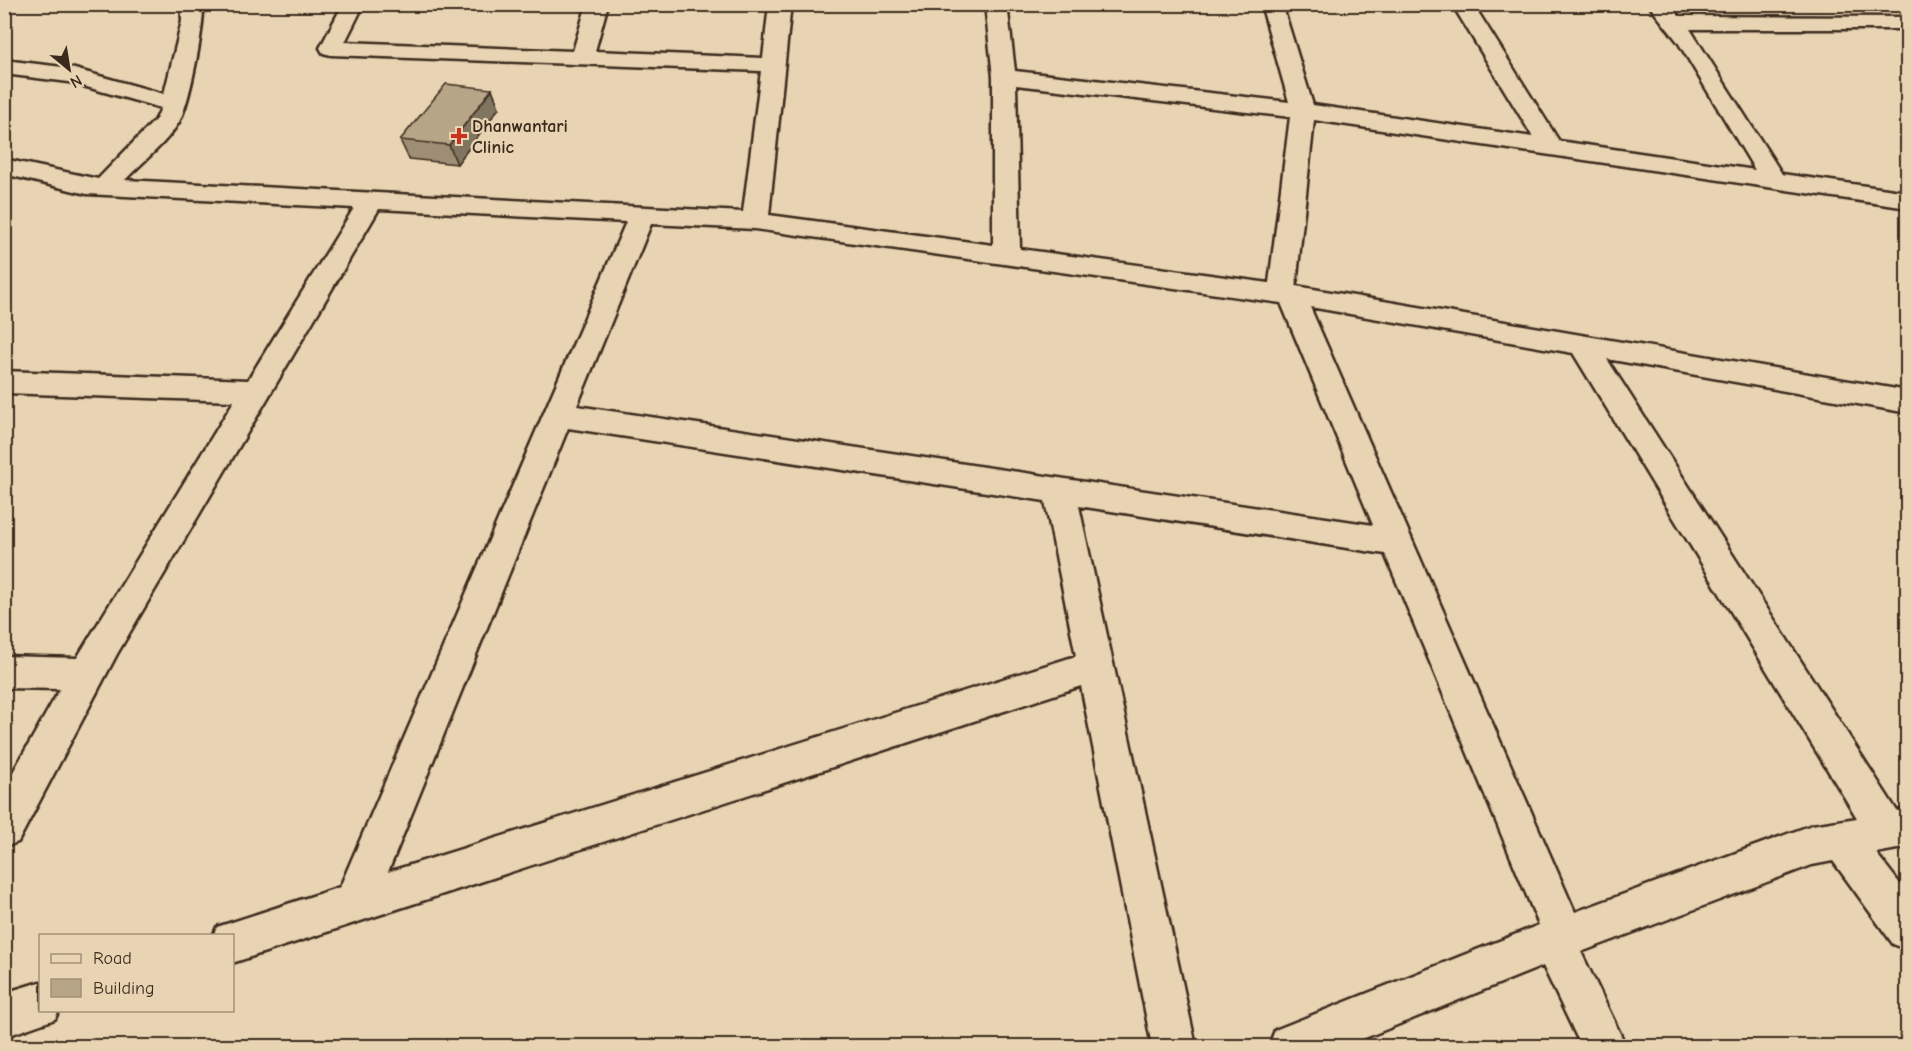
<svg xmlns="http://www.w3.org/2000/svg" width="1912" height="1051" font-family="'Comic Neue',sans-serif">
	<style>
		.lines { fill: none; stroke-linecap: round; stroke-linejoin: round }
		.minor-casing { stroke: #3b2a1e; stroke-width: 5 }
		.minor { fill: #e8d4b2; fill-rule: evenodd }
		.wall { fill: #9d8e75; stroke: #3b2a1e; stroke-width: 1.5 }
		.shaded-wall { fill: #80745f; stroke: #3b2a1e; stroke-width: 1.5 }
		.building { fill: #b7a588; stroke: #3b2a1e; stroke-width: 1.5 }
		.poi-dot { fill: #c8321e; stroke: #e8d4b2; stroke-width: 2 }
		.labels { text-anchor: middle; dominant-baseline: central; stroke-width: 4.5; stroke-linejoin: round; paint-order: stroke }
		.far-poi-label { font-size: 18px; font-weight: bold; fill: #3b2a1e; stroke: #e8d4b2; text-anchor: start }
	</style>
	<rect width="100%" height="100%" fill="#e8d4b2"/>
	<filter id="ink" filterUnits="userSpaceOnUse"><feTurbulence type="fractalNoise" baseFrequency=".0167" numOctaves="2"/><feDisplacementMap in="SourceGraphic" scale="12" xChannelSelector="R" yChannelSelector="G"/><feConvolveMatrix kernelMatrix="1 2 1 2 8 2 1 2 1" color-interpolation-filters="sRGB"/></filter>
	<g filter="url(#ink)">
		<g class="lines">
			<defs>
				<g id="minor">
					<path d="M181,4H203C204,28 190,102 179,122C166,144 142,162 125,180L743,212L761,71L331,55L323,53L320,48L343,4H364L345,42L573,51L587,4H608L595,51L763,58L769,4H791L769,215L993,245V77L985,4H1007L1015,71L1289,102L1261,4H1282L1313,105L1533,137L1452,4H1473L1559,141L1755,170L1678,42L1648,4H1670L1679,16L1908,17V29H1690L1782,174L1908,192V208L1314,120L1296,286L1908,391V413L1607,359L1897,811L1908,809V847L1876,853L1908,894V950L1893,944L1833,861L1812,865L1581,952L1626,1046H1581L1543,966L1345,1046H1269L1275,1030L1539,925L1385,554L1079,506L1196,1046H1152L1081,686L232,963V936H213L217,927L340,887L626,222L379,209L117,654L18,842L4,847V788L60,689L4,688V656L77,658L234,401L4,393V371L248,380L354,208L87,194L4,174V159L98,179L156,119L161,108L69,82L4,74V60L71,68L164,94L182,21ZM1016,85L1290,117L1269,283L1020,249ZM651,224L755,229L1281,303L1373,525L577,406ZM1310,307L1573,353L1857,818L1812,825L1575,912ZM568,428L1045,501L1076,656L388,872Z"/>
					<polygon points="40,982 40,1010 59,1010 55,1019 4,1037 4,993"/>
				</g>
			</defs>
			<!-- minor casing -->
			<use href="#minor" class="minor-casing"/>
			<!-- minor -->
			<use href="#minor" class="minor"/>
		</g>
		<!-- wall -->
		<polygon class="wall" points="492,89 499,108 457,164 409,159 400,140"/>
		<!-- shaded-wall -->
		<polygon class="shaded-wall" points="492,89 499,108 457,164 449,145"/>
		<!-- building -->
		<polygon class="building" points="446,84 492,89 449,145 400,140"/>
	</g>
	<!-- markers -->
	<path class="poi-dot" d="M456 127h6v6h6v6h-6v6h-6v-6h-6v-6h6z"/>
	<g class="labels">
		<!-- far-poi labels -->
		<g class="far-poi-label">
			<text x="472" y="126">Dhanwantari<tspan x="472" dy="21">Clinic</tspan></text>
		</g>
	</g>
	<!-- margin -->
	<rect width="1912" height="1051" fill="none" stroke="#e8d4b2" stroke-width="24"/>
	<rect x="12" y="12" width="1888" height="1027" fill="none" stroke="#3b2a1e" stroke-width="2" filter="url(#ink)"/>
	<!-- legend -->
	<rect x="39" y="934" width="195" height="78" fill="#e8d4b2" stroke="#a39077" stroke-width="1.5"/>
	<rect x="51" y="954" width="30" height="9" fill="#e8d4b2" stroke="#a39077" stroke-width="1.5"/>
	<text x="93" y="964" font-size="18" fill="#3b2a1e">Road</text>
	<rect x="51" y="979" width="30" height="18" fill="#b7a588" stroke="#a39077" stroke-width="1.5"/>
	<text x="93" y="994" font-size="18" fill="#3b2a1e">Building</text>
	<!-- north arrow -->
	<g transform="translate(69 69) rotate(150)" stroke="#e8d4b2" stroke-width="4.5" paint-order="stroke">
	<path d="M0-4.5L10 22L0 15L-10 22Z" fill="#3b2a1e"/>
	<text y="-9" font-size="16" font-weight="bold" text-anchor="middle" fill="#3b2a1e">N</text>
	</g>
</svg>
